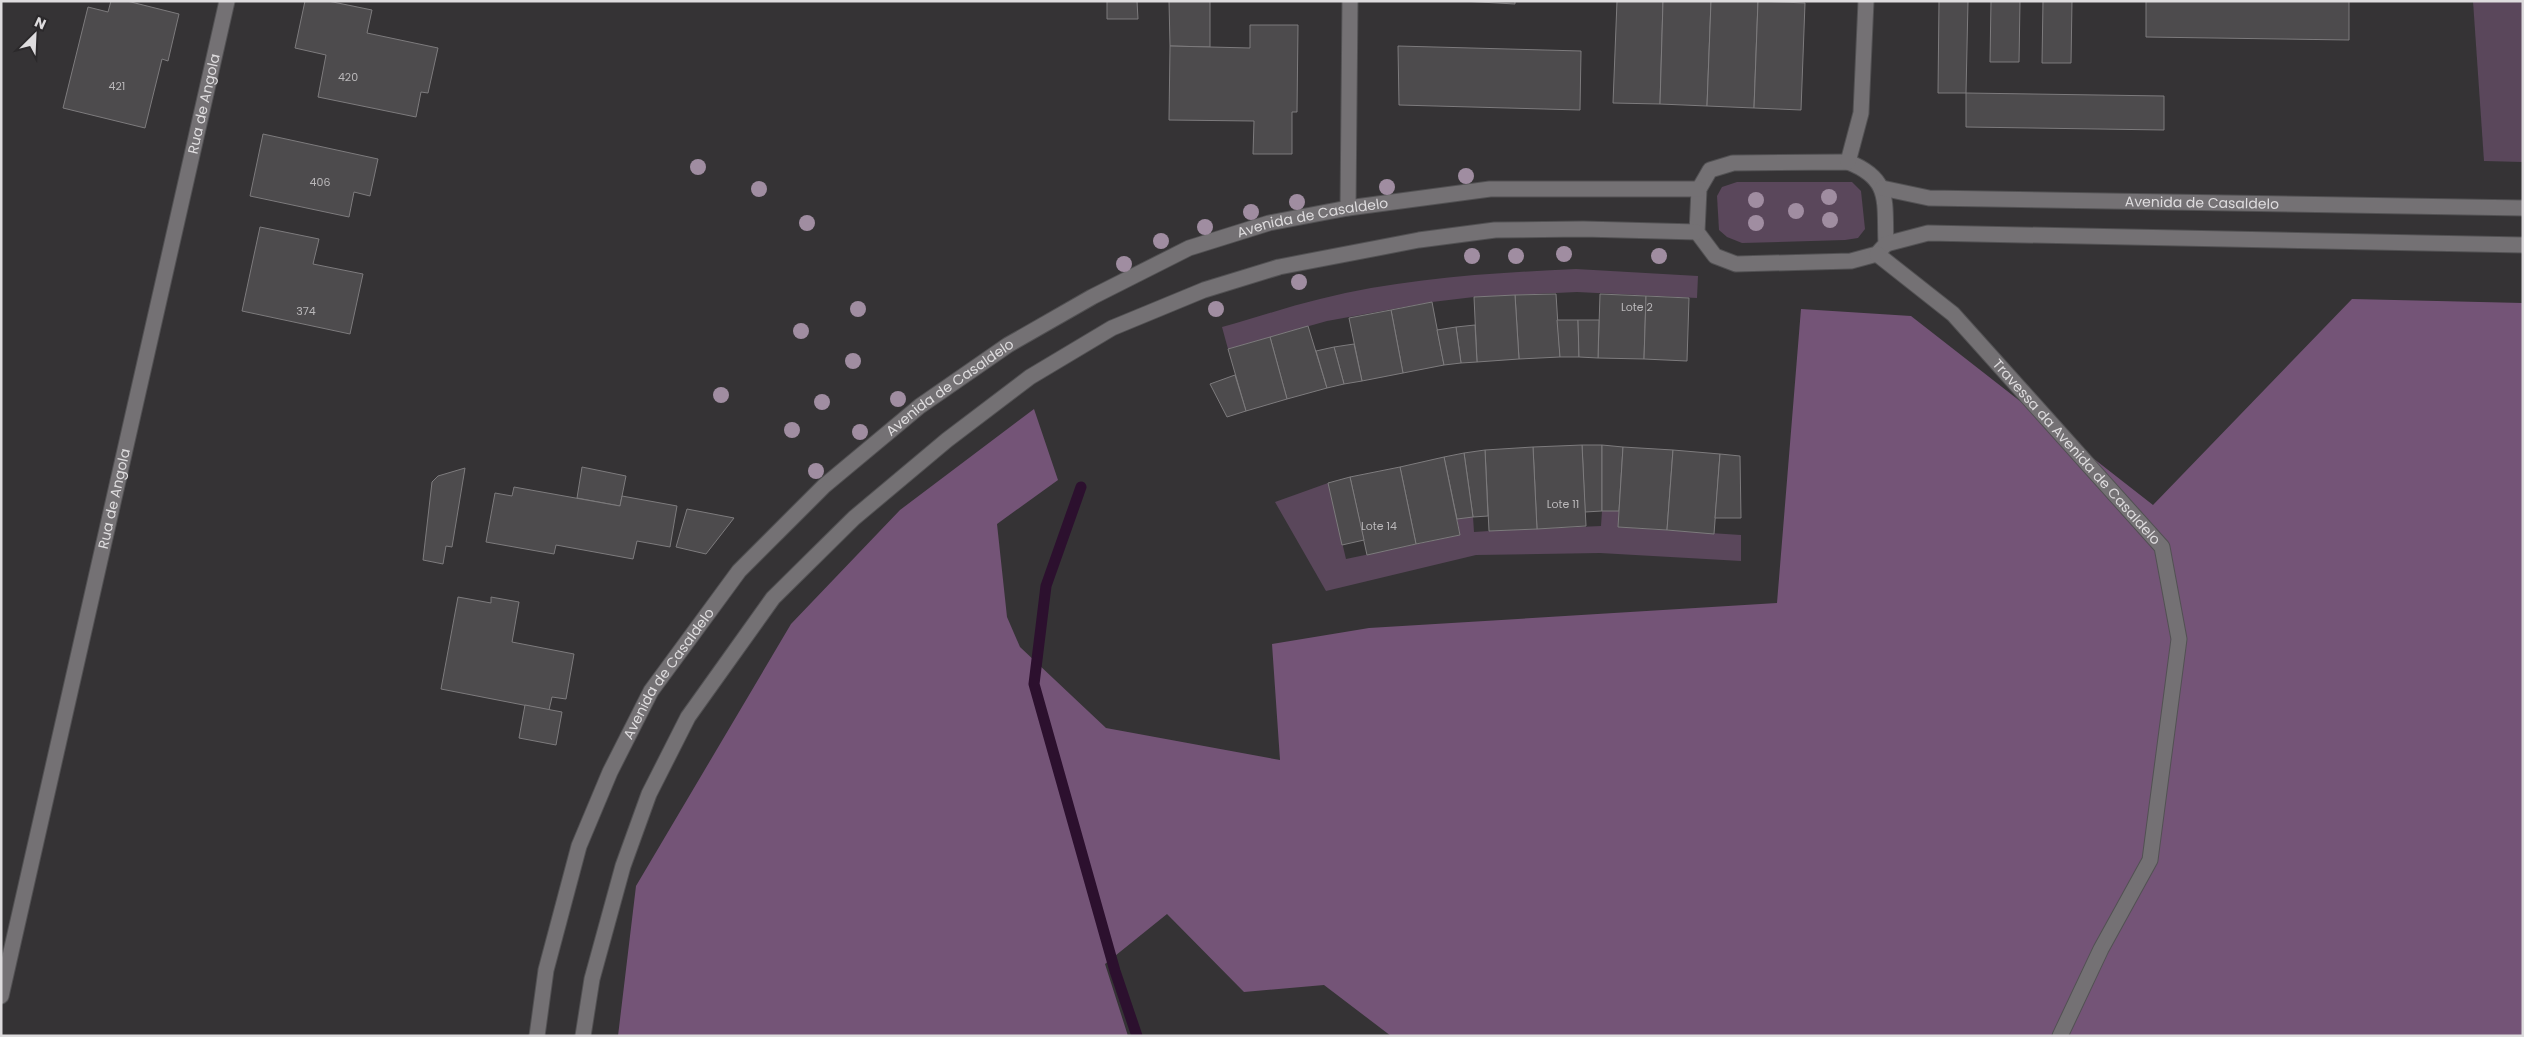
<svg xmlns="http://www.w3.org/2000/svg" width="2524" height="1037" font-family="Poppins,sans-serif">
	<style>
		.green { fill: #5a475b }
		.forest { fill: #745477 }
		.lines { fill: none; stroke-linecap: round; stroke-linejoin: round }
		.stream { stroke: #2c102e; stroke-width: 11 }
		.building { fill: #4d4b4d; stroke: #7d7b7d }
		.minor-casing { stroke: #525153; stroke-width: 17 }
		.minor { stroke: #747174; stroke-width: 15 }
		.tree { fill: #a08da1 }
		.labels { text-anchor: middle; dominant-baseline: central; stroke-width: 5; stroke-linejoin: round; paint-order: stroke }
		.number-label { font-size: 11px; fill: #bab8ba }
		.street-label { font-size: 14px; fill: #dedcde; stroke: #2b292b }
	</style>
	<rect width="100%" height="100%" fill="#353335"/>
	<!-- green -->
	<g class="green">
		<polygon points="2473,1 2523,1 2523,162 2484,161"/>
		<polygon points="1737,182 1852,182 1861,191 1865,229 1858,238 1845,240 1742,243 1727,237 1719,230 1717,196 1722,187"/>
		<path d="M1576,269L1698,276L1697,298L1577,292L1474,297L1432,302L1327,321L1228,349L1222,327C1255,318 1287,307 1320,299C1404,278 1491,273 1576,269Z"/>
		<polygon points="1328,483 1346,559 1460,535 1457,519 1473,517 1474,532 1489,531 1601,526 1602,511 1619,511 1618,527 1741,535 1741,561 1600,553 1476,555 1326,591 1275,502"/>
	</g>
	<!-- forest -->
	<polygon class="forest" points="2352,299 2523,303 2523,1036 1391,1036 1324,985 1244,992 1167,914 1105,964 1128,1036 618,1036 636,886 791,624 900,510 1034,409 1058,480 997,524 1007,617 1020,647 1106,728 1280,760 1272,644 1369,628 1777,603 1801,309 1911,316 2153,505"/>
	<g class="lines">
		<!-- stream -->
		<polyline class="stream" points="1081,487 1046,586 1034,684 1115,971 1137,1036"/>
	</g>
	<!-- building -->
	<g class="building">
		<polygon points="111,1 127,1 179,14 168,61 162,59 145,128 63,108 88,7 108,12"/>
		<polygon points="305,1 328,1 372,10 367,33 438,48 428,93 421,92 416,117 318,97 326,55 295,48"/>
		<polygon points="1107,1 1137,1 1138,19 1107,19"/>
		<polygon points="1169,1 1210,1 1210,47 1170,46"/>
		<polygon points="1462,1 1515,1 1515,4"/>
		<polygon points="1617,1 1663,1 1660,104 1613,103"/>
		<polygon points="1663,1 1711,1 1707,106 1660,104"/>
		<polygon points="1711,1 1758,1 1754,108 1707,106"/>
		<polygon points="1758,1 1805,3 1801,110 1754,108"/>
		<polygon points="1939,1 1968,1 1966,93 1938,93"/>
		<polygon points="1991,1 2020,1 2019,62 1990,62"/>
		<polygon points="2043,1 2072,1 2071,63 2042,63"/>
		<polygon points="2146,1 2349,1 2349,40 2146,37"/>
		<polygon points="1250,25 1298,25 1297,112 1292,112 1292,154 1253,154 1254,121 1169,120 1170,46 1250,48"/>
		<polygon points="1398,46 1581,51 1580,110 1399,105"/>
		<polygon points="1966,93 2164,96 2164,130 1966,127"/>
		<polygon points="263,134 378,159 370,196 354,192 349,217 250,196"/>
		<polygon points="260,227 319,239 313,264 363,274 350,334 242,311"/>
		<polygon points="1556,294 1560,357 1519,359 1515,295"/>
		<polygon points="1600,294 1646,296 1644,359 1598,358"/>
		<polygon points="1515,295 1519,359 1477,362 1474,297"/>
		<polygon points="1646,296 1689,298 1687,361 1644,359"/>
		<polygon points="1432,302 1444,365 1403,373 1391,310"/>
		<polygon points="1391,310 1403,373 1362,381 1349,318"/>
		<polygon points="1557,320 1578,320 1579,357 1560,357"/>
		<polygon points="1578,320 1599,320 1598,358 1579,357"/>
		<polygon points="1475,325 1477,362 1461,363 1456,327"/>
		<polygon points="1308,326 1327,388 1287,399 1270,337"/>
		<polygon points="1456,327 1461,363 1444,365 1437,330"/>
		<polygon points="1270,337 1287,399 1246,411 1228,349"/>
		<polygon points="1354,344 1362,381 1344,384 1334,347"/>
		<polygon points="1334,347 1344,384 1327,388 1316,351"/>
		<polygon points="1235,375 1246,411 1227,417 1210,384"/>
		<polygon points="1582,445 1602,445 1602,511 1585,512"/>
		<polygon points="1582,445 1586,526 1537,529 1533,447"/>
		<polygon points="1602,445 1623,447 1619,511 1602,511"/>
		<polygon points="1533,447 1537,529 1489,531 1485,450"/>
		<polygon points="1623,447 1673,450 1667,530 1618,527"/>
		<polygon points="1485,450 1488,516 1473,517 1464,453"/>
		<polygon points="1673,450 1720,454 1714,534 1667,530"/>
		<polygon points="1464,453 1473,517 1457,519 1444,457"/>
		<polygon points="1720,454 1740,456 1741,518 1715,518"/>
		<polygon points="1444,457 1460,535 1416,544 1400,467"/>
		<polygon points="582,467 626,476 620,506 577,498"/>
		<polygon points="1400,467 1416,544 1367,555 1350,477"/>
		<polygon points="465,468 452,547 446,546 443,564 423,560 432,482 438,476"/>
		<polygon points="1350,477 1364,540 1342,545 1328,483"/>
		<polygon points="514,487 620,506 622,496 677,506 670,547 637,541 633,559 556,545 554,554 486,542 495,493 512,496"/>
		<polygon points="687,509 734,518 706,554 676,547"/>
		<polygon points="458,597 491,603 491,597 519,602 512,642 574,654 566,699 552,697 549,710 441,689"/>
		<polygon points="525,705 562,712 556,745 519,738"/>
	</g>
	<g class="lines">
		<defs>
			<g id="minor">
				<path d="M1848,162C1892,179 1884,202 1886,244L1877,254L1851,261L1736,264L1715,256L1697,232L1699,189L1710,170L1733,163Z"/>
				<polyline points="1848,162 1861,113 1866,1"/>
				<path id="s1" d="M1882,188L1929,198L2523,208"/>
				<polyline points="1348,208 1350,1"/>
				<polyline points="1886,244 1928,233 2523,245"/>
				<path id="s2" d="M1877,254L1953,314L2162,547L2179,639L2150,860L2101,949L2060,1036"/>
				<path id="s3" d="M1,996L227,1"/>
				<path id="s4" d="M537,1036L546,970L579,846L610,772L651,691L739,571L824,486L920,406L1008,345L1092,297L1189,248L1269,223L1348,208L1490,189H1699"/>
				<polyline points="583,1036 592,979 623,866 649,794 688,717 773,598 854,518 947,440 1030,377 1112,328 1204,290 1279,267 1419,240 1495,230 1583,229 1697,232"/>
			</g>
		</defs>
		<!-- minor casing -->
		<use href="#minor" class="minor-casing"/>
		<!-- minor -->
		<use href="#minor" class="minor"/>
	</g>
	<!-- trees -->
	<g class="tree">
		<circle cx="698" cy="167" r="8"/>
		<circle cx="1466" cy="176" r="8"/>
		<circle cx="1387" cy="187" r="8"/>
		<circle cx="759" cy="189" r="8"/>
		<circle cx="1829" cy="197" r="8"/>
		<circle cx="1756" cy="200" r="8"/>
		<circle cx="1297" cy="202" r="8"/>
		<circle cx="1796" cy="211" r="8"/>
		<circle cx="1251" cy="212" r="8"/>
		<circle cx="1830" cy="220" r="8"/>
		<circle cx="807" cy="223" r="8"/>
		<circle cx="1756" cy="223" r="8"/>
		<circle cx="1205" cy="227" r="8"/>
		<circle cx="1161" cy="241" r="8"/>
		<circle cx="1564" cy="254" r="8"/>
		<circle cx="1472" cy="256" r="8"/>
		<circle cx="1516" cy="256" r="8"/>
		<circle cx="1659" cy="256" r="8"/>
		<circle cx="1124" cy="264" r="8"/>
		<circle cx="1299" cy="282" r="8"/>
		<circle cx="858" cy="309" r="8"/>
		<circle cx="1216" cy="309" r="8"/>
		<circle cx="801" cy="331" r="8"/>
		<circle cx="853" cy="361" r="8"/>
		<circle cx="721" cy="395" r="8"/>
		<circle cx="898" cy="399" r="8"/>
		<circle cx="822" cy="402" r="8"/>
		<circle cx="792" cy="430" r="8"/>
		<circle cx="860" cy="432" r="8"/>
		<circle cx="816" cy="471" r="8"/>
	</g>
	<g class="labels">
		<!-- number labels -->
		<g class="number-label">
			<text x="348" y="77">420</text>
			<text x="117" y="86">421</text>
			<text x="320" y="182">406</text>
			<text x="1637" y="307">Lote 2</text>
			<text x="306" y="311">374</text>
			<text x="1563" y="504">Lote 11</text>
			<text x="1379" y="526">Lote 14</text>
		</g>
		<!-- street labels -->
		<g class="street-label">
			<text stroke="none"><textPath href="#s3" startOffset="915">Rua de Angola</textPath></text>
			<text stroke="none"><textPath href="#s1" startOffset="321">Avenida de Casaldelo</textPath></text>
			<text stroke="none"><textPath href="#s4" startOffset="1200">Avenida de Casaldelo</textPath></text>
			<text stroke="none"><textPath href="#s4" startOffset="795">Avenida de Casaldelo</textPath></text>
			<text stroke="none"><textPath href="#s2" startOffset="282">Travessa da Avenida de Casaldelo</textPath></text>
			<text stroke="none"><textPath href="#s3" startOffset="510">Rua de Angola</textPath></text>
			<text stroke="none"><textPath href="#s4" startOffset="390">Avenida de Casaldelo</textPath></text>
		</g>
	</g>
	<!-- border -->
	<rect width="2524" height="1037" fill="none" stroke="#dedcde" stroke-width="5"/>
	<!-- north arrow -->
	<g transform="translate(35 35) rotate(24)" stroke="#2b292b" stroke-width="4" paint-order="stroke">
	<path d="M0-4L9 19L0 12L-9 19Z" fill="#dedcde"/>
	<text y="-8" font-size="14" font-weight="bold" text-anchor="middle" fill="#dedcde">N</text>
	</g>
</svg>
